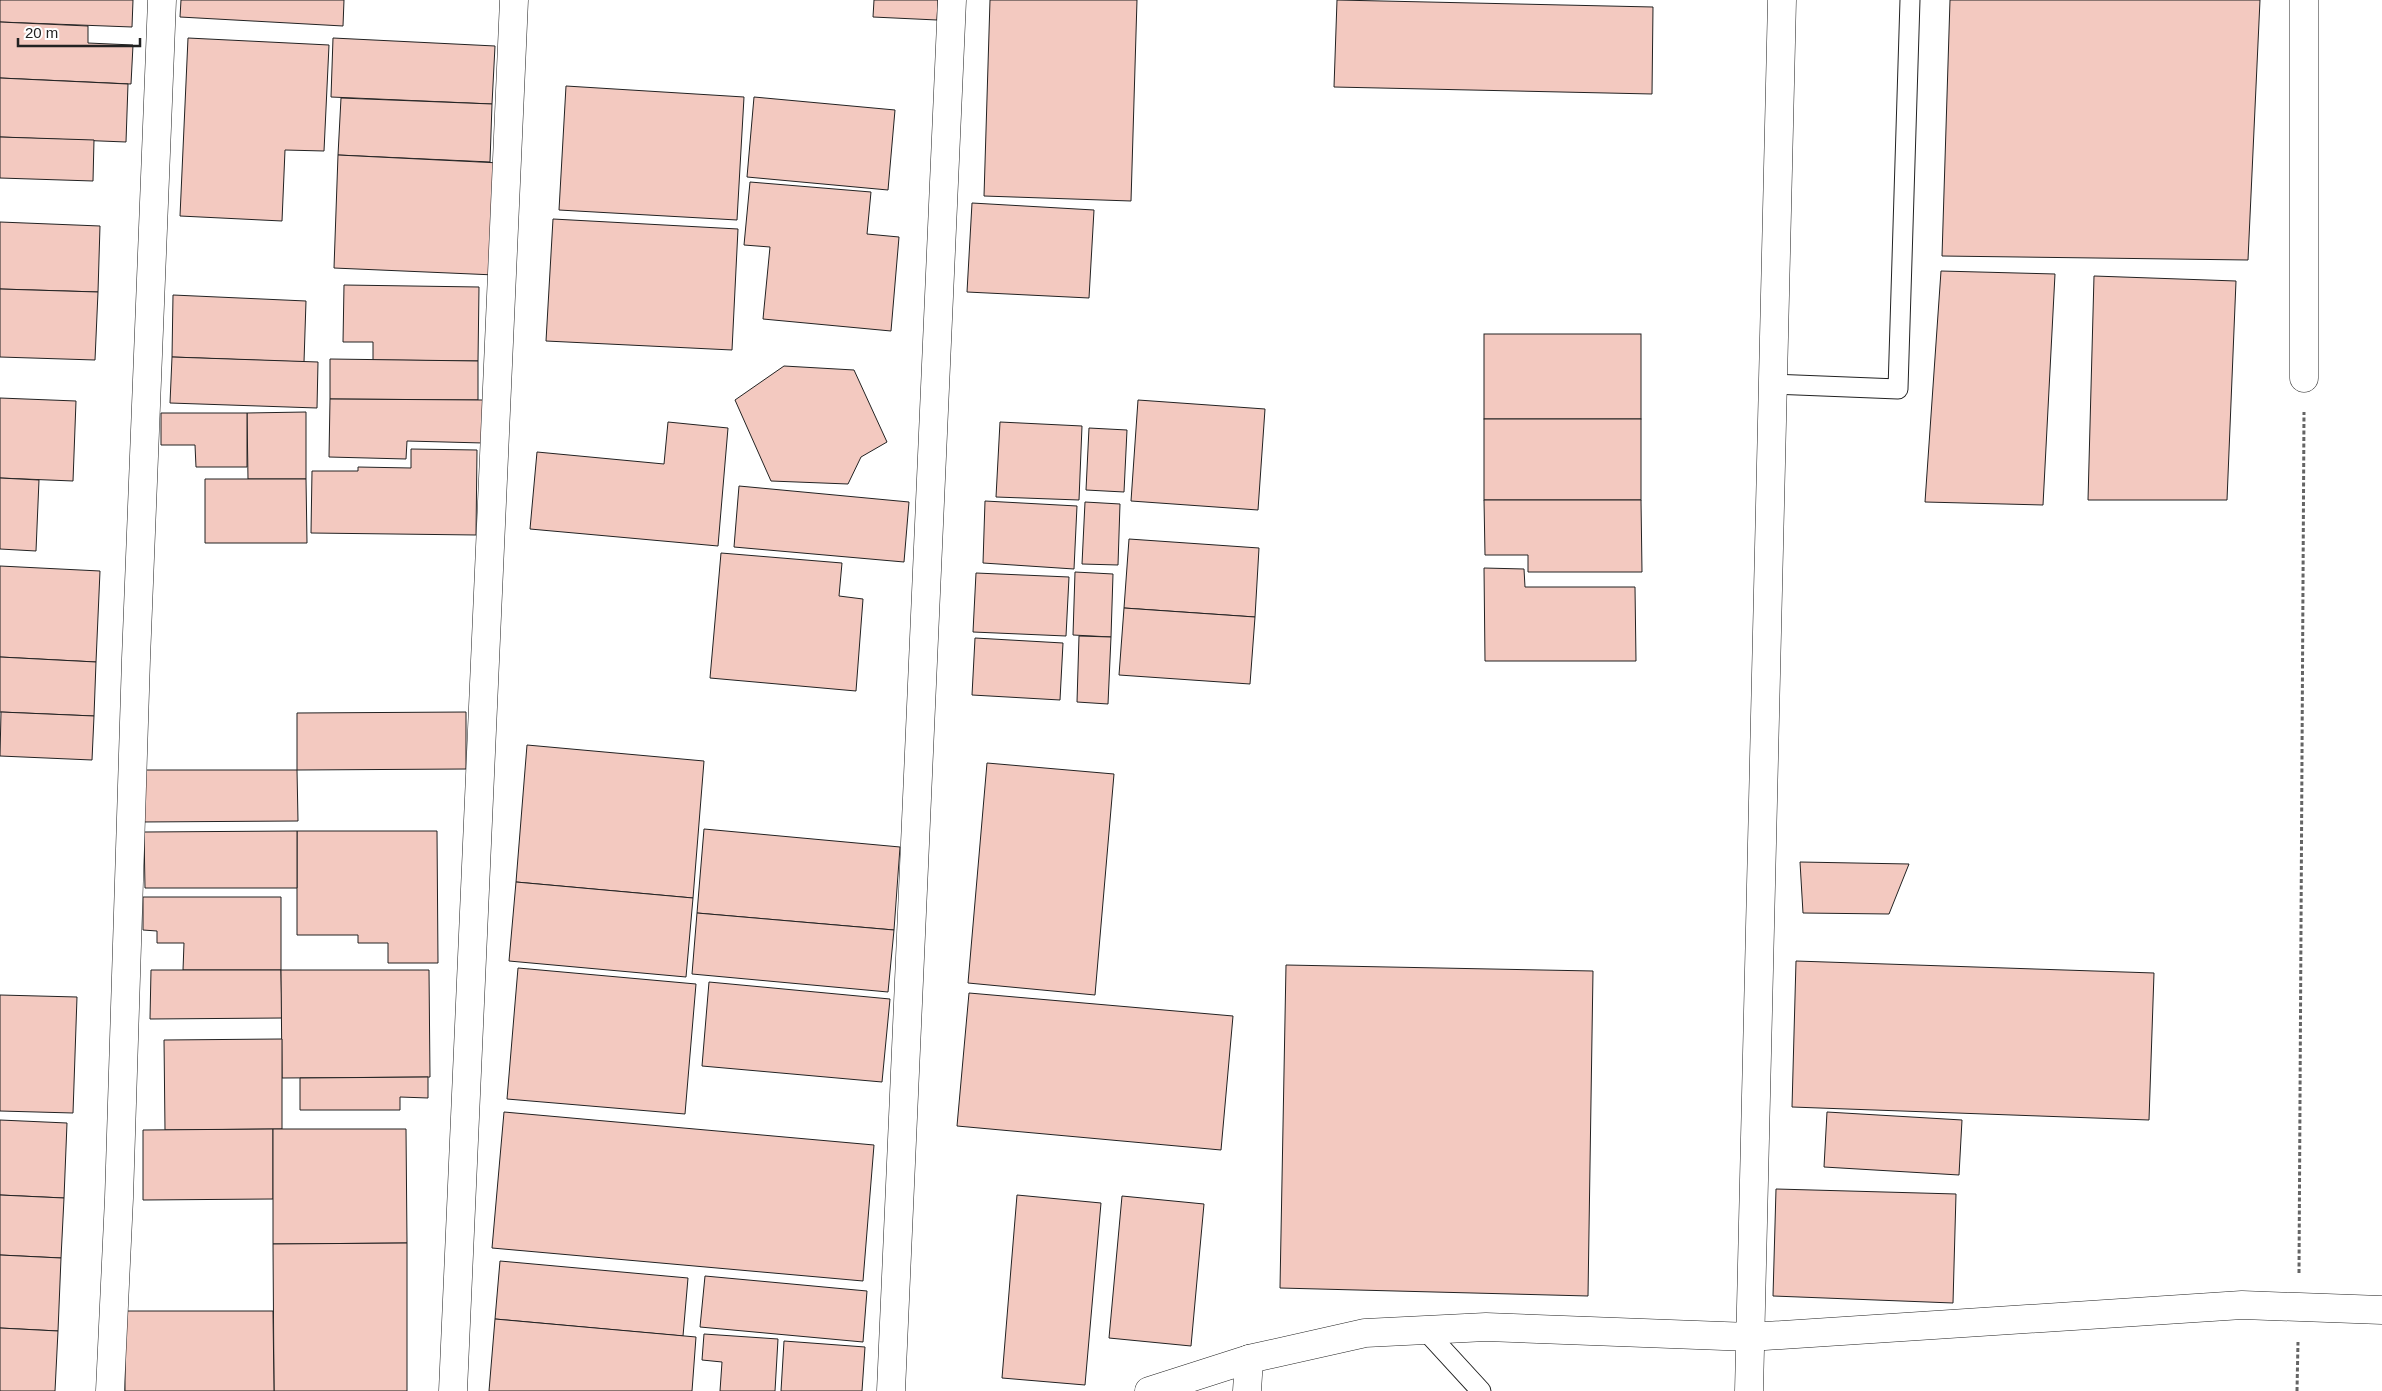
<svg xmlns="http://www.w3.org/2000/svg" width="2382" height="1391" font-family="Arial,sans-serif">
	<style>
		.building { fill: #f3c9c0; stroke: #222 }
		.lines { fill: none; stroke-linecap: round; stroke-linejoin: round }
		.service-casing { stroke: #222; stroke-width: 21 }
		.minor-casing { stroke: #222; stroke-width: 29 }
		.secondary-casing { stroke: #222; stroke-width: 29 }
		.path { stroke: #646464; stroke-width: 3; stroke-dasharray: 4 2.5; stroke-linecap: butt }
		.service { stroke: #fff; stroke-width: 19 }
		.minor { stroke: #fff; stroke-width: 28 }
		.secondary { stroke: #fff; stroke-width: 28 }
	</style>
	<rect width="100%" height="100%" fill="#fff"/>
	<!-- building -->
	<g class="building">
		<polygon points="0,0 133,0 132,27 0,22"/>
		<polygon points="181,0 344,0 343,26 180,17"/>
		<polygon points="874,0 938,0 937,20 873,17"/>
		<polygon points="990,0 1137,0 1131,201 984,196"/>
		<polygon points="1337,0 1653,7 1652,94 1334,87"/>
		<polygon points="1950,0 2260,0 2248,260 1942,256"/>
		<polygon points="0,22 88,26 88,43 133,45 131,84 0,78"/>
		<polygon points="188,38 329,45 324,151 285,150 282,221 180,216"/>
		<polygon points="333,38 495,46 492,104 331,97"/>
		<polygon points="0,78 128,84 126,142 0,137"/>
		<polygon points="566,86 744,97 737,220 559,210"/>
		<polygon points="754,97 895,110 888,190 747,177"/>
		<polygon points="341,98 492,104 490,162 338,155"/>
		<polygon points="0,137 94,140 93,181 0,178"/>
		<polygon points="338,155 500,163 495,275 334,268"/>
		<polygon points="750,182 871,192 867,234 899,237 891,331 763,319 770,247 744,245"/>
		<polygon points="972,203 1094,210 1089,298 967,292"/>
		<polygon points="553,219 738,229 732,350 546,341"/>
		<polygon points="0,222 100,226 98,292 0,289"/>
		<polygon points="1941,271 2055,274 2043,505 1925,502"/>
		<polygon points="2094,276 2236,281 2227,500 2088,500"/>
		<polygon points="344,285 479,287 478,361 373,360 373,342 343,342"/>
		<polygon points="0,289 98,292 95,360 0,357"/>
		<polygon points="173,295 306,301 304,362 172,357"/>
		<rect x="1484" y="334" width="157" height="85"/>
		<polygon points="172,357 318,362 317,408 170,403"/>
		<polygon points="330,359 478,361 478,400 330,399"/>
		<polygon points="784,366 854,370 887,442 861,457 848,484 771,481 735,400"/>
		<polygon points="0,398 76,401 73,481 0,478"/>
		<polygon points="330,399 483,400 483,443 407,441 406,459 329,457"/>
		<polygon points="1138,400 1265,409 1258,510 1131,501"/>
		<polygon points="306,412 306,479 248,479 247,413"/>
		<polygon points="161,413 247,413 247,467 196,467 195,445 161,445"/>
		<rect x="1484" y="419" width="157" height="81"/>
		<polygon points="668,422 728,428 718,546 530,529 537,452 664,464"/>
		<polygon points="1000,422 1082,426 1079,500 996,497"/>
		<polygon points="1089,428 1127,430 1124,492 1086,490"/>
		<polygon points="411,449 477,450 476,535 311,533 312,471 358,471 358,467 411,468"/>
		<polygon points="0,478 39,480 36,551 0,549"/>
		<polygon points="205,479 306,479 307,543 205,543"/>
		<polygon points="739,486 909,502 904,562 734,547"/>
		<polygon points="1484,500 1641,500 1642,572 1528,572 1528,555 1485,555"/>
		<polygon points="985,501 1077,506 1074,569 983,563"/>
		<polygon points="1085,502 1120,504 1118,565 1082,564"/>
		<polygon points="1129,539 1259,548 1255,617 1124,608"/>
		<polygon points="721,553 842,563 839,596 863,599 856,691 710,678"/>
		<polygon points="0,566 100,571 96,662 0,657"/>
		<polygon points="1484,568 1524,569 1525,587 1635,587 1636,661 1485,661"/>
		<polygon points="1075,572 1113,574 1111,637 1073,635"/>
		<polygon points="976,573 1069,577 1066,636 973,632"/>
		<polygon points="1124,608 1255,617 1250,684 1119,675"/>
		<polygon points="1079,636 1111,637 1108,704 1077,702"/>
		<polygon points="975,638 1063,643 1060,700 972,695"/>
		<polygon points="0,657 96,662 94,716 0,712"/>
		<polygon points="1,712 94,716 92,760 0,756"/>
		<polygon points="466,712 466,769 297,770 297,713"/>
		<polygon points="527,745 704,761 693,898 516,882"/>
		<polygon points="987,763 1114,774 1095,995 968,983"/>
		<polygon points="140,770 297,770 298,821 140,822"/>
		<polygon points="704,829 900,847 894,930 697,913"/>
		<polygon points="297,831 437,831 438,963 388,963 388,943 358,943 358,935 297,935"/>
		<polygon points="297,831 297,888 145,888 144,832"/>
		<polygon points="1800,862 1909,864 1889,914 1803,913"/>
		<polygon points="516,882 693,898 686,977 509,961"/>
		<polygon points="143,897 281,897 281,970 183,970 184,943 157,943 157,931 143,930"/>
		<polygon points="697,913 894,930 888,992 692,974"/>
		<polygon points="1796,961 2154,973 2149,1120 1792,1107"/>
		<polygon points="1286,965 1593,971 1588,1296 1280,1288"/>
		<polygon points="518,968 696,984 685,1114 507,1099"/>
		<polygon points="151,970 281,970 282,1018 150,1019"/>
		<polygon points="281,970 429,970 430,1077 282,1078"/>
		<polygon points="709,982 890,999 882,1082 702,1066"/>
		<polygon points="969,993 1233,1016 1221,1150 957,1126"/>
		<polygon points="0,995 77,997 73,1113 0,1111"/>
		<polygon points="282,1039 282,1129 165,1130 164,1040"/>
		<polygon points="428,1077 428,1098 400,1097 400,1110 300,1110 300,1078"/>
		<polygon points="504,1112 874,1145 863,1281 492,1248"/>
		<polygon points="1827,1112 1962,1120 1959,1175 1824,1167"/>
		<polygon points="0,1120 67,1123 64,1198 0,1195"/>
		<polygon points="273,1129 273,1199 143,1200 143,1130"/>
		<polygon points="273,1129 406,1129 407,1243 273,1244"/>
		<polygon points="1776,1189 1956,1194 1953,1303 1773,1296"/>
		<polygon points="0,1195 64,1198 61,1258 0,1255"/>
		<polygon points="1017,1195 1101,1203 1085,1385 1002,1378"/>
		<polygon points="1122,1196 1204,1204 1191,1346 1109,1338"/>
		<polygon points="407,1243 407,1391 274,1391 273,1244"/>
		<polygon points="0,1255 61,1258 58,1331 0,1328"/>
		<polygon points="500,1261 688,1278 683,1336 495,1319"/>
		<polygon points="705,1276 867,1291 863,1342 700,1327"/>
		<polygon points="125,1311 273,1311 274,1391 125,1391"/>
		<polygon points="495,1319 696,1337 692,1391 489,1391"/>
		<polygon points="0,1328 58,1331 55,1391 0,1391"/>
		<polygon points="704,1334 778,1339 775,1391 720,1391 722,1362 702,1360"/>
		<polygon points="784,1341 865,1347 862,1391 781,1391"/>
	</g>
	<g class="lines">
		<defs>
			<g id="service">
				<polyline points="1773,384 1898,389 1910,0"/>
				<polyline points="1425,1330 1481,1391"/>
			</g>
			<g id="minor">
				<polyline points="2304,378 2304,0"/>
				<polyline points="110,1391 119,1198 136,659 162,0"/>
				<polyline points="453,1391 514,0"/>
				<polyline points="891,1391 952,0"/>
				<polyline points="1149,1391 1249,1359 1365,1333 1486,1327 1750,1337 2242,1305 2382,1310"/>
				<polyline points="1247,1391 1249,1359"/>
			</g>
			<polyline id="secondary" points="1749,1391 1782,0"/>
		</defs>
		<!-- service casing -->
		<use href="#service" class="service-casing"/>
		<!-- minor casing -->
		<use href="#minor" class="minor-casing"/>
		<!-- secondary casing -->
		<use href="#secondary" class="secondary-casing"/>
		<!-- path -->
		<g class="path">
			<polyline points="2299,1273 2304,412"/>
			<polyline points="2297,1391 2298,1342"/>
		</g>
		<!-- service -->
		<use href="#service" class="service"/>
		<!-- minor -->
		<use href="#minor" class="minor"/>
		<!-- secondary -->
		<use href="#secondary" class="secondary"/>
	</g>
	<!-- scale -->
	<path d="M18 38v8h122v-8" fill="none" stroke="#222222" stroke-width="2.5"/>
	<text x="25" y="38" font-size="15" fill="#222222" stroke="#ffffff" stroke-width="4" paint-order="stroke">20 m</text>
</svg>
